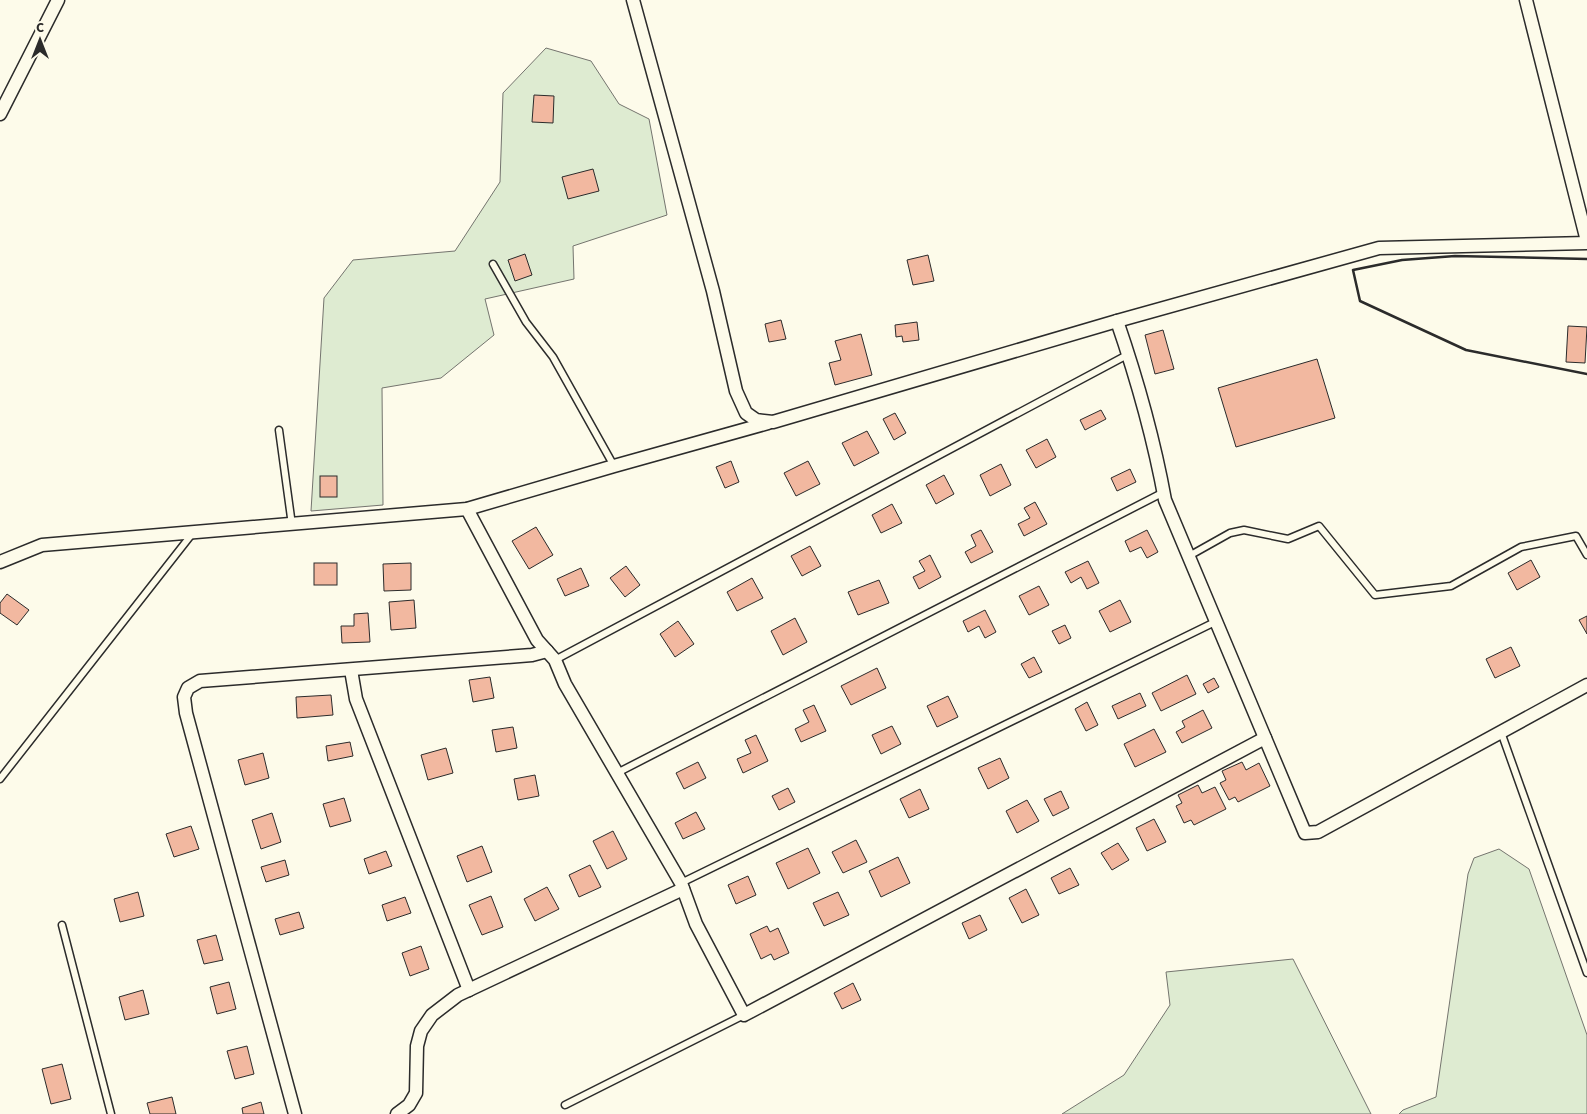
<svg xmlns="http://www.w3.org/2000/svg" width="1587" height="1114" font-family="'Source Sans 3',sans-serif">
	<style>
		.green { fill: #deebd1; stroke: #74746e }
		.building { fill: #f2b8a0; stroke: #2b2b2b }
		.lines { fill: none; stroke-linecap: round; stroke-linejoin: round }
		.lane-casing { stroke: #2b2b2b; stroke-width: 9 }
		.street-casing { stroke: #2b2b2b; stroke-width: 15 }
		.lane { stroke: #fdfbea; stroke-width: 6 }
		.street { stroke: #fdfbea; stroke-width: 12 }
		.wall { stroke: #2b2b2b; stroke-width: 2.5 }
	</style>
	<rect width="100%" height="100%" fill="#fdfbea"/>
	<!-- green -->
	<g class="green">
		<polygon points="546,48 591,61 619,104 649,119 667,215 573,246 574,279 485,299 494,335 441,378 382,388 383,505 311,511 324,298 353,260 455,251 500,182 503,93"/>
		<polygon points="1499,849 1529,869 1587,1035 1587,1114 1399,1114 1403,1110 1436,1097 1468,874 1474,858"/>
		<polygon points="1293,959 1371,1114 1062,1114 1124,1075 1170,1005 1166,972"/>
	</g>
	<!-- building -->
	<g class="building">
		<polygon points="534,95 554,96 553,123 532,122"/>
		<polygon points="593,169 599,191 568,199 562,177"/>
		<polygon points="525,254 532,275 515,281 508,260"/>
		<polygon points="928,255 934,281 913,285 907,260"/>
		<polygon points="781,320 786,339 769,342 765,324"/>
		<polygon points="917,322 919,340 903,342 902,336 896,337 895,325"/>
		<polygon points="1568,326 1587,327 1585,363 1566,362"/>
		<polygon points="1163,330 1174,369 1155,374 1145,335"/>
		<polygon points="861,334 872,375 835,385 829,363 841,360 835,341"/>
		<polygon points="1317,359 1335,418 1236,447 1218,388"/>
		<polygon points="1101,410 1106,419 1085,430 1080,420"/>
		<polygon points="895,413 906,433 894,440 883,419"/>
		<polygon points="867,431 879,453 854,466 842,443"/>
		<polygon points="1047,439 1056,457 1036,468 1026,450"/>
		<polygon points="731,461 739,482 725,488 716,467"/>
		<polygon points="808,461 820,484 796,496 784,473"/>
		<polygon points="1001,464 1011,485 990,496 980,475"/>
		<polygon points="1130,469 1136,482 1117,491 1111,478"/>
		<polygon points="944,475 954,494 936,504 926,485"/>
		<rect x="320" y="476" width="17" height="21"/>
		<polygon points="1035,502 1047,524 1024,536 1018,524 1030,518 1024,508"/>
		<polygon points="892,504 902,523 881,533 872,515"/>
		<polygon points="536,527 553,555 529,569 512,541"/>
		<polygon points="981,530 993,552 971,563 965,552 976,546 971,535"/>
		<polygon points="1147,530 1158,552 1147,558 1141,547 1130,552 1125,541"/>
		<polygon points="810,546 821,566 802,576 791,556"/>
		<polygon points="930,555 941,577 919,589 913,577 925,571 919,561"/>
		<polygon points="1531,560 1540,577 1517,590 1508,573"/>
		<polygon points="1088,561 1099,583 1087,589 1081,577 1071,583 1065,572"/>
		<rect x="314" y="563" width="23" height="22"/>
		<polygon points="411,563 411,590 384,591 383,564"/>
		<polygon points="626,566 640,585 625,597 610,578"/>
		<polygon points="581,568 589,586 565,596 557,579"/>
		<polygon points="752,578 763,598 737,611 727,592"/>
		<polygon points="879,580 889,603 858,615 848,592"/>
		<polygon points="1039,586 1049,605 1029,615 1019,596"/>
		<polygon points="7,594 29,610 17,625 0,613 0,603"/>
		<polygon points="414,600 416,628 391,630 389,602"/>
		<polygon points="1120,600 1131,622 1110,632 1099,611"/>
		<polygon points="985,610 996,632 985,638 979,626 968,632 963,621"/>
		<polygon points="368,613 370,642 342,643 341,626 354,626 354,614"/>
		<polygon points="1587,616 1587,634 1579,620"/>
		<polygon points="795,618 807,642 783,655 771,631"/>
		<polygon points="678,621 694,644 675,657 660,634"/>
		<polygon points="1065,625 1071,638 1059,644 1052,631"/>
		<polygon points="1511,647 1520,666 1495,678 1486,659"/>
		<polygon points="1034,657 1042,672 1029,678 1021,664"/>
		<polygon points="877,668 886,688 851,705 841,686"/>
		<polygon points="1187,675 1196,694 1161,711 1152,693"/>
		<polygon points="490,677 494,698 473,702 469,680"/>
		<polygon points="1214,678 1219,687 1208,693 1203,684"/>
		<polygon points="1140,693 1146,706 1118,719 1112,706"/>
		<polygon points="331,695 333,715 297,718 296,697"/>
		<polygon points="948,696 958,717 937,727 927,706"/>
		<polygon points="1087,702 1098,725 1086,731 1075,709"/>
		<polygon points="814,705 826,731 801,742 795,729 809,722 803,710"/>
		<polygon points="1203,710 1212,728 1182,743 1176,732 1185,727 1182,721"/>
		<polygon points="892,726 901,744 881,754 872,735"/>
		<polygon points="513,727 517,748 496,752 492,730"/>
		<polygon points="1154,729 1166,752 1135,767 1124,744"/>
		<polygon points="756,735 768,761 743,773 737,759 751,753 745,740"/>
		<polygon points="350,742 353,756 328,761 326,746"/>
		<polygon points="446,748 453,773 428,780 421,755"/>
		<polygon points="263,753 269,778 245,785 238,760"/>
		<polygon points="1000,758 1009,778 988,789 978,768"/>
		<polygon points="698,762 706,778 684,789 676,773"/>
		<polygon points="1242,762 1246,770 1259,763 1270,786 1238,802 1235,797 1229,800 1220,783 1226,780 1222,771"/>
		<polygon points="535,775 539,796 518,800 514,779"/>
		<polygon points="1198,785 1202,793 1215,787 1226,809 1194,825 1191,820 1184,823 1176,806 1182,803 1178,795"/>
		<polygon points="788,788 795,802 779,810 772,796"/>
		<polygon points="920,789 929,809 909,818 900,799"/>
		<polygon points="1061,791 1069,808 1053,816 1044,799"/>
		<polygon points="344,798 351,821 330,827 323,804"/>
		<polygon points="1027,800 1039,821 1017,833 1006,811"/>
		<polygon points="696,812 705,829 683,839 675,823"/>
		<polygon points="272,813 281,842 261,849 252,820"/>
		<polygon points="1154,819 1166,842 1147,851 1136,828"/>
		<polygon points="191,826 199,849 174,857 166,834"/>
		<polygon points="613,831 627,859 607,869 593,841"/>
		<polygon points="856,840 867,862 843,873 832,852"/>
		<polygon points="1118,843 1129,860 1112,870 1101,853"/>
		<polygon points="482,846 492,872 467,882 457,856"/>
		<polygon points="808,848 820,873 788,889 776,863"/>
		<polygon points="386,851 392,866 369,874 364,859"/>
		<polygon points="898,857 910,883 881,897 869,871"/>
		<polygon points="285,860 289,875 266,882 261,867"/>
		<polygon points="590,865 601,887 579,897 569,875"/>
		<polygon points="1070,868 1079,885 1059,894 1051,878"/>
		<polygon points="748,876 756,895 736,904 728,885"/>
		<polygon points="547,887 559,909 535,921 524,899"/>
		<polygon points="1026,889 1039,915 1022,923 1009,898"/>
		<polygon points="138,892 144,916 120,922 114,899"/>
		<polygon points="838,892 849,915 824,926 813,903"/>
		<polygon points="491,896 503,927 482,935 469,905"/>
		<polygon points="405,897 411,913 387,921 382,905"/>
		<polygon points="299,912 304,928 280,935 275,919"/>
		<polygon points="980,915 987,930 969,939 962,923"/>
		<polygon points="767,926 770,932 778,928 789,953 774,960 771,954 761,959 750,934"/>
		<polygon points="216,935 223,960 204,964 197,940"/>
		<polygon points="421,946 429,969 410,976 402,953"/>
		<polygon points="229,982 236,1009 217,1014 210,987"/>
		<polygon points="853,983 861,1000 842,1009 834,993"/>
		<polygon points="143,990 149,1014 125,1020 119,997"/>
		<polygon points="247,1046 254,1074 235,1079 227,1051"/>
		<polygon points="62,1064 71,1099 51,1104 42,1069"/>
		<polygon points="172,1097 176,1114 150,1114 147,1103"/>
		<polygon points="261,1102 264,1114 243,1114 242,1108"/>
	</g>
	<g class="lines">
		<defs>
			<g id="lane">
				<polyline points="493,264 526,322 553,357 614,466"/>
				<polyline points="279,430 292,525"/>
				<polyline points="1189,556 1230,533 1244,530 1288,539 1319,526 1375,595 1451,586 1521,547 1576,536 1587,555"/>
				<polyline points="555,660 1129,354"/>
				<polyline points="1501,732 1587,973"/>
				<polyline points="617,773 1164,492"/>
				<polyline points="0,779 192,534"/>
				<polyline points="681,883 1217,621"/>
				<polyline points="62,925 111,1114"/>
				<polyline points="565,1105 744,1015"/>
			</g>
			<g id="street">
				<polyline points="633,0 713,291 736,391 746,413 756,420 773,422 1117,321 1379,248 1587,243"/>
				<polyline points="1526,0 1587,241"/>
				<polyline points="0,114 58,0"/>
				<path d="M1117,321C1137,379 1154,440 1165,500L1305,833L1318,832L1587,685"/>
				<polyline points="467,509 537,640 555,660 565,684 681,883 696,924 744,1015 1265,738"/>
				<polyline points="0,562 42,545 467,509 614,466 768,423"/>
				<polyline points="351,670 356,699 469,990"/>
				<polyline points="295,1114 186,713 184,697 188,688 200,681 532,655 547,651"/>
				<polyline points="397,1114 409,1105 416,1093 417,1046 421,1031 432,1015 458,995 683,889"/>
			</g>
		</defs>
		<!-- lane casing -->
		<use href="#lane" class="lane-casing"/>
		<!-- street casing -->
		<use href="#street" class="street-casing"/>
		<!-- lane -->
		<use href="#lane" class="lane"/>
		<!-- street -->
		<use href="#street" class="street"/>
		<!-- wall -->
		<polyline class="wall" points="1587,259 1455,256 1402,260 1353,270 1360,301 1466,350 1587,374"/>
	</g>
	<!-- north arrow -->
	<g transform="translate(40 40)" stroke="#fdfbea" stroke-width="4" paint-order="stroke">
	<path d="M0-4L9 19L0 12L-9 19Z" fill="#2b2b2b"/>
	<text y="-8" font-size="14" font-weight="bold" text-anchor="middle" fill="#2b2b2b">С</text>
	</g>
</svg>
